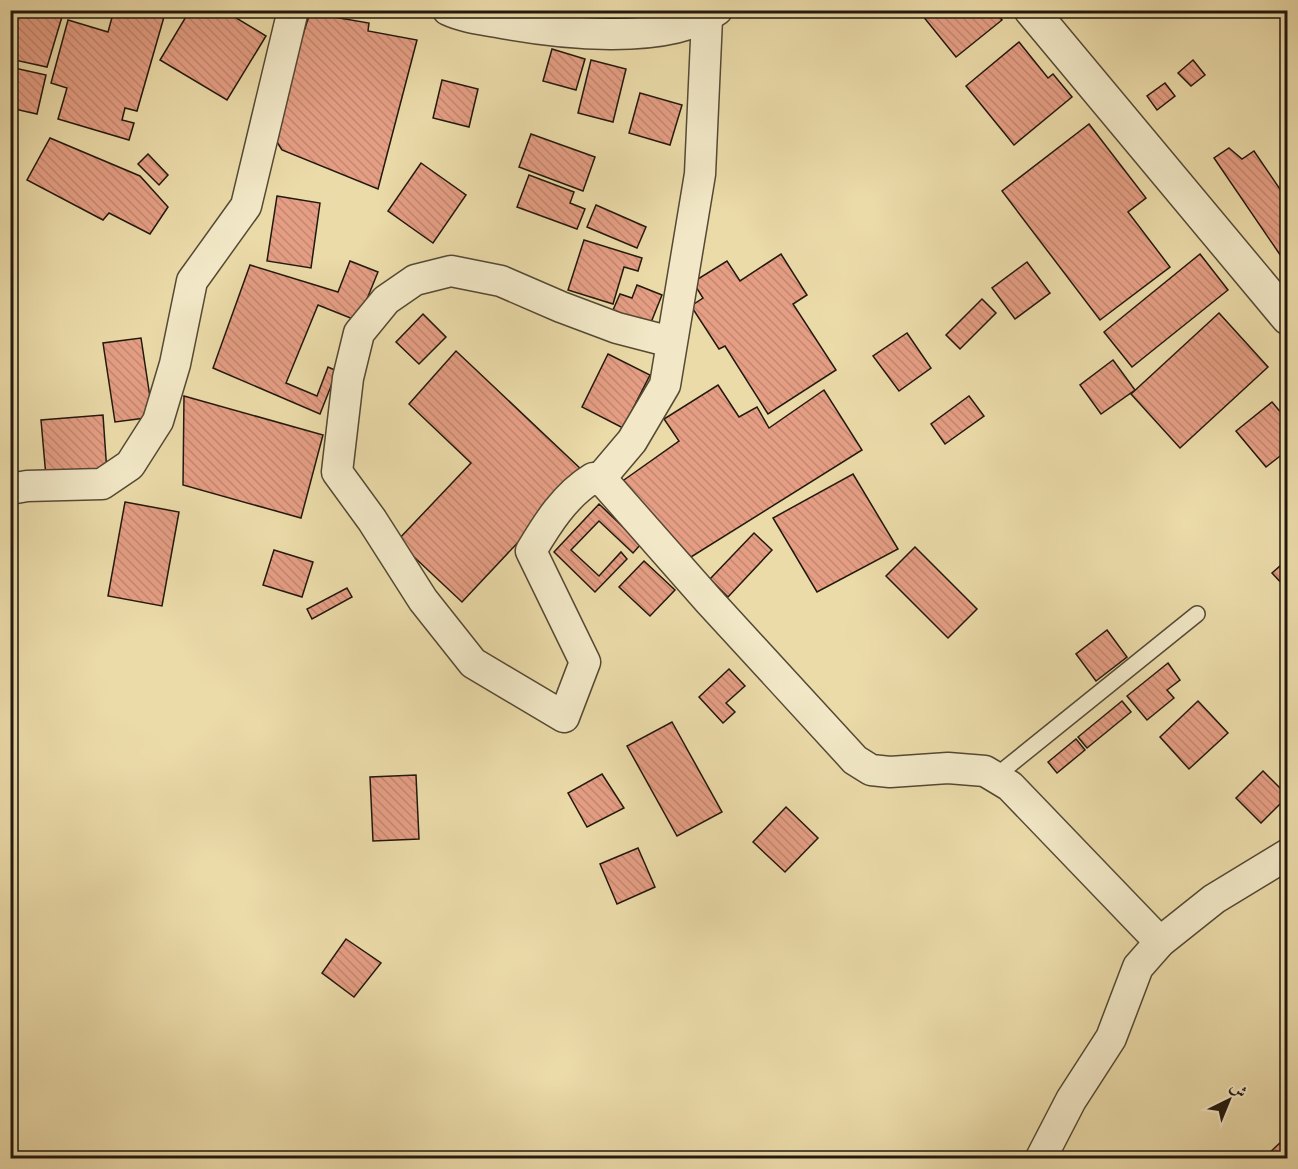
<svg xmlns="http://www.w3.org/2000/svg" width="1298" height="1169" font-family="'IM FELL English',Amiri,serif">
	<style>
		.building { fill: url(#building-back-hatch); stroke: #22180d; stroke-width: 1.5 }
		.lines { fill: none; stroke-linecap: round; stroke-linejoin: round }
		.service-casing { stroke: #544934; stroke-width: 18 }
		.minor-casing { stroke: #544934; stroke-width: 33 }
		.tertiary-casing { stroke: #544934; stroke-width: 36 }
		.service { stroke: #f2e8c7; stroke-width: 15 }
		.minor { stroke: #f2e8c7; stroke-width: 30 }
		.tertiary { stroke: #f2e8c7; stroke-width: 33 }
	</style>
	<defs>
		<pattern id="building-back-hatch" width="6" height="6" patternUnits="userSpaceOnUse" patternTransform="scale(1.5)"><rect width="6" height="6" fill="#e59e84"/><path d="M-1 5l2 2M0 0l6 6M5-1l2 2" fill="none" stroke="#c48771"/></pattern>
	</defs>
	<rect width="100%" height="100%" fill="#ebdba9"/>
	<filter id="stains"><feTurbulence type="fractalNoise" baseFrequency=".00333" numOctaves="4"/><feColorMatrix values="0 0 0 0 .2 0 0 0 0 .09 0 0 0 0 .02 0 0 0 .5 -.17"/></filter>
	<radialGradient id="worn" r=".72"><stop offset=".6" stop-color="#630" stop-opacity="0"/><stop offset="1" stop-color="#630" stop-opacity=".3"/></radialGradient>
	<!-- building -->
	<g class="building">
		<polygon points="10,10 64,10 47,67 10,59"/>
		<polygon points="79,10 108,10 106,16"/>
		<polygon points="114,10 166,10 137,111 125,108 122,120 134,123 129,140 58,119 67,88 51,83 68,20 108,32"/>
		<polygon points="190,10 223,10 266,36 227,100 160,60"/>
		<polygon points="642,10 642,16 569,11 569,10"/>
		<polygon points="918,10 994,10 1002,20 956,57"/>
		<polygon points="310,13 369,23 368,31 417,40 378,189 282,150 275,139 286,86"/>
		<polygon points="1019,42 1048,78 1053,74 1072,97 1014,145 966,86"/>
		<polygon points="552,49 585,59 576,90 543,81"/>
		<polygon points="591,60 626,69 613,122 578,113"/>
		<polygon points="1193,60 1205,75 1191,86 1178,73"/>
		<polygon points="10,67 46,75 37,114 10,108"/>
		<polygon points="442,80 478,89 469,127 433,118"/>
		<polygon points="1165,83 1175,96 1157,110 1147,96"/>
		<polygon points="640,93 682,105 670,145 629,133"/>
		<polygon points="1089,124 1146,198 1128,212 1170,267 1100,320 1002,191"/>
		<polygon points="531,134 595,157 583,191 519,167"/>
		<polygon points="50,138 140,176 168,207 150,234 109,213 103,220 27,180"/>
		<polygon points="1229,148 1242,159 1254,151 1288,201 1288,260 1285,262 1214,158"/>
		<polygon points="148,154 168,175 159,185 138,164"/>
		<polygon points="10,157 16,159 10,174"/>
		<polygon points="421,163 466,195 433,243 388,211"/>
		<polygon points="529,175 574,192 570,203 585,209 577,229 517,207"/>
		<polygon points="277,196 320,203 311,268 267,261"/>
		<polygon points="596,205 646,227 637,248 587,227"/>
		<polygon points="584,240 642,258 638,271 624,267 613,304 568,290"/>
		<polygon points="781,254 807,295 793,304 836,370 768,414 725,346 719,349 691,306 703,298 693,282 727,261 740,281"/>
		<polygon points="1200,254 1228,290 1132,367 1104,332"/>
		<polygon points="350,261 378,272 358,321 318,305 286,383 317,396 328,367 337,371 320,414 213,368 250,265 338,292"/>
		<polygon points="1027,262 1050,293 1015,319 992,288"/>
		<polygon points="637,285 662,295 650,325 613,310 620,294 632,298"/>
		<polygon points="982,299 996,313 960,349 946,335"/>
		<polygon points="1219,313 1268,367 1180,448 1131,394"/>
		<polygon points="423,314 446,337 419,364 396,342"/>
		<polygon points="907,333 931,368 899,391 873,356"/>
		<polygon points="141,338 153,417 115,422 103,343"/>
		<polygon points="456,351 584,472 462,602 397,541 471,463 409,404"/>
		<polygon points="608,354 650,375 623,428 582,407"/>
		<polygon points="1113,360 1135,390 1101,414 1080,385"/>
		<polygon points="10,385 12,385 17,459 10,460"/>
		<polygon points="718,385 739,417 757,407 769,428 824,390 862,450 683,562 614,487 679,441 664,419"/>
		<polygon points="184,396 323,435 301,518 183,485"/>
		<polygon points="969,396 984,416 945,444 931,424"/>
		<polygon points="1272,402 1288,421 1288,450 1266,467 1236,431"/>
		<polygon points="103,415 107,473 46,477 41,420"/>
		<polygon points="853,474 898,549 817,592 773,518"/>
		<polygon points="125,502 179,512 162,606 108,596"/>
		<polygon points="599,504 641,544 633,553 599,521 571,550 599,576 621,552 627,559 595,592 554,552"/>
		<polygon points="754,533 772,550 728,597 710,579"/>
		<polygon points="915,547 977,609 948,638 886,576"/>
		<polygon points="274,550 313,562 302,597 263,585"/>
		<polygon points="1288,559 1288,590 1272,573"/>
		<polygon points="644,561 675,590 650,616 619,587"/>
		<polygon points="347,588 352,597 312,619 307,609"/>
		<polygon points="1107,630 1127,657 1096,681 1076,654"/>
		<polygon points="1168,663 1180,680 1167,690 1174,698 1147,720 1127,696"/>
		<polygon points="729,669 745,686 726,703 735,712 723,723 699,697"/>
		<polygon points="1122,701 1131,712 1087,748 1078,737"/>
		<polygon points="1198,701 1228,733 1189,769 1160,737"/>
		<polygon points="672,722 722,812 677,836 627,746"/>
		<polygon points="1076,739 1085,750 1057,773 1048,762"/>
		<polygon points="1263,771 1288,796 1261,823 1236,798"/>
		<polygon points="602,774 624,808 587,827 568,793"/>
		<polygon points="416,775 419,839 373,841 370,777"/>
		<polygon points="786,807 818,838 785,872 753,842"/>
		<polygon points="638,848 655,887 617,904 600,864"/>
		<polygon points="346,939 381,963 354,997 322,973"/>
		<polygon points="1284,1139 1288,1143 1288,1158 1264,1158"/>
	</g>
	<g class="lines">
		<defs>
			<polyline id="service" points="996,776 1197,614"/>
			<g id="minor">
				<path d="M448,10C463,17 480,19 497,22C555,33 667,47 717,10"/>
				<path d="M671,342L617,328L561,307L501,281L451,271L415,280L386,300L359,333L348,378L337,472L372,520L423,600L473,663L564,717L585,662L531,551C547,524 565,495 593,478L605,483L709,601L855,760L871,770L890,772L948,768L985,771L1010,786L1160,942"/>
				<polyline points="599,480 632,441 665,385 700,174 707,18"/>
				<polyline points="10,489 27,486 102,484 130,465 158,421 175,364 192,281 246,206 293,10"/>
				<polyline points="1041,1158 1071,1100 1111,1038 1138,967 1160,942 1214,899 1288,854"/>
			</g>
			<polyline id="tertiary" points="1031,10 1288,318"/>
		</defs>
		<!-- service casing -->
		<use href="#service" class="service-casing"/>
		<!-- minor casing -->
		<use href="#minor" class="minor-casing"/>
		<!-- tertiary casing -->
		<use href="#tertiary" class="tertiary-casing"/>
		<!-- service -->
		<use href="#service" class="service"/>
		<!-- minor -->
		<use href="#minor" class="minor"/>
		<!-- tertiary -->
		<use href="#tertiary" class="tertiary"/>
	</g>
	<!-- margin -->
	<rect width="1298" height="1169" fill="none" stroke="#ebdba9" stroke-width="36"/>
	<rect x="12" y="12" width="1274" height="1145" fill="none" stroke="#22180d" stroke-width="3"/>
	<rect x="18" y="18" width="1262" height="1133" fill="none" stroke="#22180d" stroke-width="1.5"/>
	<!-- north arrow -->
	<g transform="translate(1229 1100) rotate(43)" stroke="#f2e8c7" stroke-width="4.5" paint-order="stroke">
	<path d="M0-4.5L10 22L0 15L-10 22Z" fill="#22180d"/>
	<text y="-9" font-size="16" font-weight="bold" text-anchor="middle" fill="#22180d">ش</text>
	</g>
	<rect width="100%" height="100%" filter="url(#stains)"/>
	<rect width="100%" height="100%" fill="url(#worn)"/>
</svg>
